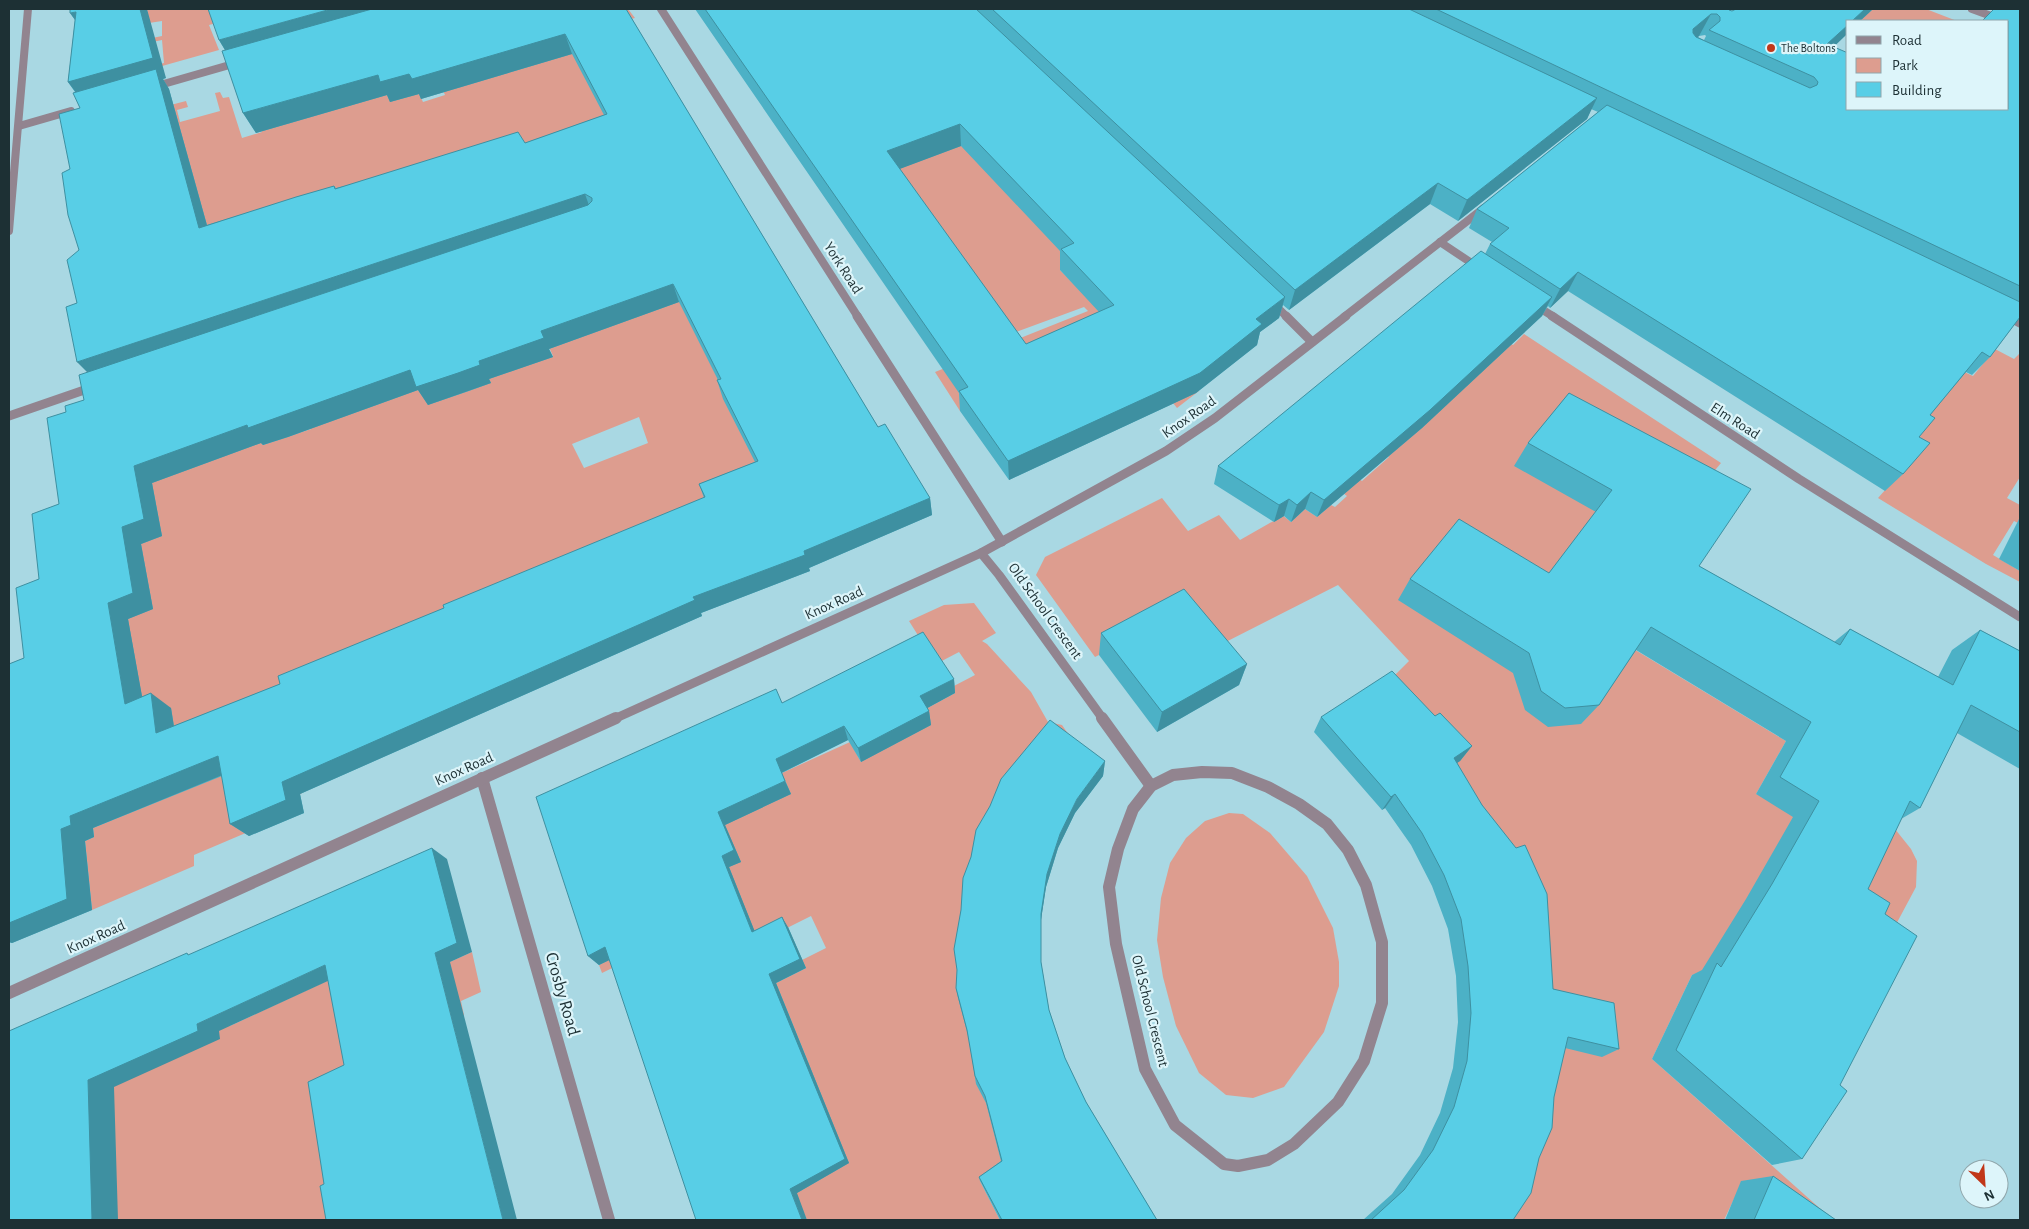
<svg xmlns="http://www.w3.org/2000/svg" width="2029" height="1229" font-family="'Alegreya Sans',sans-serif">
	<style>
		.green { fill: #dd9d8f; fill-rule: evenodd }
		.lines { fill: none; stroke-linecap: round; stroke-linejoin: round }
		.street-far2 { stroke: #92848f; stroke-width: 8 }
		.street-far1 { stroke: #92848f; stroke-width: 9 }
		.street { stroke: #92848f; stroke-width: 12 }
		.wall { fill: #4cb1c6; fill-rule: evenodd }
		.shaded-wall { fill: #3e90a1 }
		.building { fill: #58cee6; stroke: #3e90a1; fill-rule: evenodd }
		.poi-dot { fill: #c13719; stroke: #ddf5fa; stroke-width: 2 }
		.labels { text-anchor: middle; dominant-baseline: central; stroke-width: 4.5; stroke-linejoin: round; paint-order: stroke }
		.far-poi-label { font-size: 12px; fill: #1d3034; stroke: #ddf5fa; text-anchor: start }
		.street-label { font-size: 15px; fill: #1d3034; stroke: #ddf5fa }
		.near-street-label { font-size: 18px; fill: #1d3034; stroke: #ddf5fa }
	</style>
	<rect width="100%" height="100%" fill="#a9d8e3"/>
	<!-- green -->
	<g class="green">
		<polygon points="147,9 247,9 236,18 209,25 219,50 123,77 123,72 164,63 162,40 134,46 133,42 162,36 162,21 149,23"/>
		<path d="M620,9H628L635,18L623,21L604,114L714,371L847,400L248,832L194,855V866L92,910L85,841L94,837L93,828L190,788L92,729L132,647L110,516L226,376L263,445L311,429L302,396L490,383L485,368L553,356L547,343L143,349L159,108L186,101L188,107L177,110L180,122L220,111L215,93L220,92L223,98L229,97L242,138L262,132L256,112L398,48L423,102L445,95L442,88L509,72ZM639,417L648,443L584,468L572,444Z"/>
		<polygon points="1873,9 1926,9 1957,21 1859,21"/>
		<path d="M773,17L992,134L1082,227L1060,270C1102,315 1157,346 1199,391L1177,408L1173,403L960,411L935,372L1088,311L1084,307L1005,336Z"/>
		<polygon points="1562,187 1973,376 1995,349 2014,359 2019,354 2020,355 2020,477 2007,498 2020,505 2020,524 2014,521 1993,555 2020,571 2020,582 1986,564 1878,498 1911,461"/>
		<polygon points="1480,324 1513,345 1524,334 1721,463 1696,493 1605,517 1632,648 1786,741 1756,794 1891,824 1911,849 1917,861 1916,887 1893,930 1725,965 1692,975 1652,1059 1833,1220 1742,1182 1724,1220 1499,1220 1538,998 1437,776 1460,760 1383,687 1409,661 1338,585 1210,650 1099,655 1095,657 1036,575 1045,557 1162,498 1188,531 1219,515 1240,540 1277,519 1271,506 1291,522 1305,509 1317,517 1331,505 1335,507 1347,496 1311,470 1328,456 1362,481 1389,457 1355,433"/>
		<polygon points="974,603 996,633 982,641 987,644 1031,692 1048,722 1062,725 1092,768 1049,737 1013,1158 980,1181 1000,1220 807,1220 752,1092 808,1062 779,991 722,1010 806,968 802,960 826,948 811,916 759,942 738,907 602,973 599,965 649,939 716,803 850,742 861,762 922,711 955,693 952,687 975,675 959,652 936,664 909,621 944,605"/>
		<polygon points="1229,813 1243,814 1270,833 1307,876 1333,928 1339,962 1339,986 1324,1032 1284,1087 1253,1098 1226,1095 1199,1073 1176,1026 1163,977 1157,940 1161,898 1170,863 1186,838 1205,821"/>
		<polygon points="472,952 481,992 461,1001 464,1015 346,1220 118,1220 34,1125 209,967 230,1026 329,980 441,966"/>
	</g>
	<g class="lines">
		<!-- street-far2 -->
		<g class="street-far2">
			<polyline points="661,9 858,317"/>
			<polyline points="1972,9 2005,21"/>
			<polyline points="153,87 240,62"/>
			<polyline points="19,126 71,111"/>
			<polyline points="9,231 28,9"/>
			<polyline points="1440,242 1479,268"/>
			<polyline points="1272,302 1287,317"/>
			<polyline points="1535,305 1554,317"/>
			<polyline points="2005,315 2009,317"/>
			<polyline points="1344,317 1484,208"/>
		</g>
		<!-- street-far1 -->
		<g class="street-far1">
			<polyline points="857,316 1002,542"/>
			<polyline points="1286,316 1312,342"/>
			<polyline points="1552,316 1799,479 2020,617"/>
			<polyline points="2007,316 2020,323"/>
			<polyline points="9,416 93,387"/>
			<polyline points="981,553 999,575 1103,719"/>
			<polyline points="614,719 981,553 1166,451 1215,418 1346,316"/>
		</g>
		<!-- street -->
		<g class="street">
			<polyline points="1102,718 1151,786"/>
			<polygon points="1202,772 1232,773 1268,787 1299,804 1327,824 1348,850 1366,885 1382,942 1382,1003 1364,1061 1338,1102 1294,1144 1268,1160 1238,1166 1224,1164 1175,1125 1145,1069 1116,944 1109,887 1118,849 1133,809 1151,786 1173,775"/>
			<polyline points="482,778 609,1220"/>
			<polyline points="9,993 616,718"/>
		</g>
	</g>
	<!-- wall -->
	<g class="wall">
		<path d="M626,9L878,427L930,498L932,515L809,568L810,571L701,613L702,616L300,794L304,813L249,836L230,824L222,776L93,828L94,837L85,841L92,910L12,943L9,942V664L24,658L39,579L59,504L66,412L84,400L87,372L77,303L79,250L70,169L80,108L75,92L68,82L75,20L70,13L166,78L163,79L169,89L207,225L334,186L336,188L525,143L604,115L572,54L421,99L419,94L390,102L387,95L256,133L243,113L225,50L219,40ZM679,302L718,380H717L723,399L755,462L699,484L704,498L444,608L280,684L174,726L171,708L142,697L128,619L153,609L141,544L162,536L152,483L261,443L263,445L288,437L418,390L428,405L469,391L491,383L489,379L553,357L549,349Z"/>
		<path d="M695,9H1728L1729,10L1732,11L1735,10L1734,9H1873L1860,21H1848V33L1833,47L1848,109H2008L2020,9V317L1990,357L1972,375L1966,372L1930,415L1919,437L1903,474L1885,491L1568,291L1550,308L1548,306L1542,316L1422,428L1317,517L1305,509L1291,522L1284,516L1274,522L1214,484L1218,466L1485,254L1490,244L1492,242L1469,228L1477,209L1598,112L1591,109L1587,119L1458,221L1430,204L1289,310L1283,305L1279,318L1260,332L1257,345L1196,393L1009,480L960,411L959,393ZM1705,35L1706,36L1704,40L1698,37L1699,36ZM961,146L1060,251V270L1099,312L1026,344L899,169Z"/>
		<polygon points="1569,393 1699,566 1834,642 1850,629 1938,677 1952,650 1980,630 2020,651 2020,769 1957,733 1920,808 1901,819 1868,889 1885,914 1802,1159 1772,1165 1652,1059 1692,975 1702,970 1746,899 1793,817 1756,794 1786,741 1636,650 1599,705 1581,724 1548,727 1525,710 1513,673 1398,600 1410,579 1549,573 1596,512 1514,466 1528,443"/>
		<polygon points="2020,517 2020,571 1999,559"/>
		<polygon points="1101,633 1247,664 1239,685 1157,732 1099,655"/>
		<polygon points="954,679 955,693 927,708 929,711 931,725 861,762 848,740 782,773 791,794 725,825 741,862 729,867 754,930 788,927 806,968 776,983 849,1163 797,1193 609,960 599,965 588,956 782,703"/>
		<polygon points="1435,716 1472,746 1460,761 1457,763 1553,989 1619,1049 1602,1057 1565,1048 1513,1220 1363,1220 1392,1194 1420,1155 1440,1113 1453,1068 1458,1022 1456,976 1448,929 1432,886 1411,845 1385,808 1382,810 1314,732 1321,717"/>
		<polygon points="1105,761 1103,776 1075,813 1058,848 1046,887 1041,920 1041,962 1049,1010 1065,1058 1086,1102 1157,1220 1000,1220 980,1181 979,1177 1001,1161 986,1103 976,1084 969,1039 958,998 956,988"/>
		<polygon points="1773,1176 1836,1220 1725,1220 1741,1181"/>
	</g>
	<!-- shaded-wall -->
	<g class="shaded-wall">
		<polygon points="140,9 147,9 166,78 163,79 169,89 213,247 83,102 68,82"/>
		<polygon points="331,9 408,9 231,60 219,40"/>
		<polygon points="1865,9 1873,9 1860,21 1852,21"/>
		<polygon points="76,12 84,32 70,13"/>
		<polygon points="1711,14 1699,36 1682,50 1693,29"/>
		<polygon points="1848,25 1848,33 1814,66 1827,44"/>
		<polygon points="565,34 572,54 421,99 419,94 390,102 387,95 256,133 243,113 378,75 409,74"/>
		<polygon points="1597,98 1587,119 1458,221 1467,200"/>
		<polygon points="960,124 961,146 889,173 887,151"/>
		<polygon points="1438,183 1430,204 1289,310 1295,290"/>
		<polygon points="585,194 592,214 95,380 77,362"/>
		<polygon points="1578,272 1568,291 1550,308 1560,289"/>
		<polygon points="673,284 679,302 549,349 553,357 489,379 491,383 428,405 418,390 288,437 263,445 261,443 152,483 162,536 141,544 153,609 128,619 146,718 125,704 108,603 134,466 247,425 410,370 479,361 541,331"/>
		<polygon points="1285,297 1279,318 1260,332 1257,345 1196,393 1009,480 1008,461 1256,319"/>
		<polygon points="1552,297 1542,316 1422,428 1317,517 1324,500"/>
		<polygon points="1311,492 1305,509 1291,522 1297,505"/>
		<polygon points="930,498 932,515 809,568 810,571 701,613 702,616 300,794 304,813 249,836 230,824 282,782 693,597"/>
		<polygon points="1289,499 1284,516 1274,522 1279,505"/>
		<polygon points="1247,664 1239,685 1157,732 1162,712"/>
		<polygon points="954,679 955,693 922,711 920,696"/>
		<polygon points="151,693 171,708 177,746 156,733"/>
		<polygon points="929,711 931,725 861,762 858,748"/>
		<polygon points="844,726 848,740 781,773 776,759"/>
		<polygon points="1472,746 1460,761 1443,772 1454,758"/>
		<polygon points="218,756 237,769 93,828 94,837 85,841 92,910 12,943 9,942 9,923 61,829 70,816"/>
		<polygon points="1105,761 1103,776 1075,813 1058,848 1046,887 1040,926 1041,914 1047,874 1060,834 1077,799"/>
		<polygon points="785,781 791,794 725,825 741,862 729,867 759,942 752,932 722,856 718,812"/>
		<polygon points="1395,794 1385,808 1382,810 1391,797"/>
		<polygon points="432,848 447,859 472,952 450,962 517,1220 503,1220 435,953"/>
		<polygon points="782,917 788,927 806,968 776,983 849,1163 797,1193 807,1220 802,1220 790,1189 769,974"/>
		<polygon points="605,947 616,957 599,965 588,956"/>
		<polygon points="325,965 343,974 219,1031 220,1039 114,1087 118,1220 89,1220 88,1080 197,1024"/>
	</g>
	<!-- building -->
	<g class="building">
		<polygon points="70,9 140,9 153,58 68,82 76,12 70,13"/>
		<polygon points="208,9 331,9 219,40"/>
		<path d="M372,9H626L878,427L885,424L930,498L804,551L805,555L693,597L695,600L282,782L286,800L230,824L218,756L70,816L71,825L61,829L67,899L9,923V664L24,658L16,588L39,579L32,514L59,504L47,418L66,412L65,406L84,400L79,375L588,205L592,201V198L585,194L77,362L66,307L77,303L67,260L79,250L68,215L62,173L70,169L59,114L80,108L73,93L156,69L199,228L296,197L334,186L335,189L518,132L525,143L607,114L565,34L412,79L409,74L380,82L378,75L243,113L222,51ZM673,284L721,379L717,380L758,461L699,484L705,497L443,605L444,608L278,676L280,684L156,733L151,693L125,704L108,603L133,593L122,527L144,519L134,466L247,425L248,428L273,419L410,370L416,387L458,373L480,365L479,361L544,338L541,331Z"/>
		<path d="M705,9H976L1285,297L1256,319L1262,324L1200,373L1008,461L959,391L968,387ZM960,124L1074,243L1061,249L1114,305L1026,344L887,151Z"/>
		<polygon points="992,9 1409,9 1597,98 1467,200 1438,183 1295,290"/>
		<path d="M1436,9H1728L1729,10L1732,11L1736,9H1865L1852,21H1848V25L1827,44L1848,53V109H2008V21H1982L1994,9H2020V286ZM1711,14H1717L1720,17V21L1709,30L1814,77L1818,82L1817,85L1810,88L1696,37L1693,33V29Z"/>
		<polygon points="1607,105 2020,302 2020,317 1990,357 1982,352 1930,415 1935,418 1919,437 1930,443 1903,474 1578,272 1560,289 1490,244 1509,228 1477,209"/>
		<polygon points="1481,251 1552,297 1430,410 1324,500 1311,492 1297,505 1289,499 1279,505 1218,466 1260,432"/>
		<polygon points="1569,393 1751,489 1699,566 1840,645 1850,629 1953,685 1980,630 2020,651 2020,732 1971,705 1920,808 1910,801 1868,889 1890,903 1885,914 1917,936 1840,1085 1847,1091 1802,1159 1676,1050 1717,963 1721,967 1772,884 1819,801 1780,777 1811,722 1651,627 1599,705 1565,708 1541,691 1529,653 1410,579 1459,519 1549,573 1612,490 1528,443"/>
		<polygon points="1184,589 1247,664 1162,712 1101,633"/>
		<polygon points="923,632 954,679 920,696 929,711 858,748 844,726 776,759 785,781 718,812 734,850 722,856 752,932 782,917 800,959 769,974 845,1159 790,1189 802,1220 696,1220 605,947 588,956 536,797 776,689 782,703"/>
		<polygon points="1392,671 1435,716 1440,713 1472,746 1454,758 1482,805 1516,848 1525,845 1547,894 1553,989 1614,1003 1619,1049 1568,1037 1554,1097 1552,1128 1539,1158 1531,1193 1513,1220 1371,1220 1404,1190 1433,1150 1454,1107 1467,1061 1471,1013 1468,966 1461,919 1444,875 1422,833 1395,794 1391,797 1321,717"/>
		<polygon points="1050,720 1105,761 1077,799 1060,834 1047,874 1041,914 1041,962 1049,1010 1065,1058 1086,1102 1157,1220 1002,1220 979,1177 1002,1161 985,1096 975,1076 967,1030 956,988 957,970 954,949 961,910 963,878 971,857 976,830 990,806 1001,779"/>
		<polygon points="432,848 457,943 435,953 503,1220 326,1220 320,1186 324,1184 308,1082 344,1065 325,965 197,1024 198,1031 88,1080 92,1219 89,1220 9,1220 9,1031 187,953 188,955"/>
		<polygon points="1773,1176 1836,1220 1754,1220"/>
	</g>
	<!-- markers -->
	<circle class="poi-dot" cx="1771" cy="48" r="5"/>
	<g class="labels">
		<!-- far-poi labels -->
		<g class="far-poi-label">
			<text x="1781" y="48">The Boltons</text>
		</g>
		<!-- street labels -->
		<g class="street-label">
			<text transform="translate(843 268) rotate(57)">York Road</text>
			<text transform="translate(1189 417) rotate(-35)">Knox Road</text>
			<text transform="translate(1735 421) rotate(33)">Elm Road</text>
			<text transform="translate(834 603) rotate(-24)">Knox Road</text>
			<text transform="translate(1045 611) rotate(54)">Old School Crescent</text>
			<text transform="translate(464 769) rotate(-24)">Knox Road</text>
			<text transform="translate(96 937) rotate(-24)">Knox Road</text>
			<text transform="translate(1150 1011) rotate(76)">Old School Crescent</text>
		</g>
		<!-- near-street labels -->
		<g class="near-street-label">
			<text transform="translate(562 994) rotate(74)">Crosby Road</text>
		</g>
	</g>
	<!-- border -->
	<rect width="2029" height="1229" fill="none" stroke="#1d3034" stroke-width="20"/>
	<!-- legend -->
	<rect x="1846" y="20" width="162" height="90" fill="#ddf5fa" stroke="#90a6ab"/>
	<rect x="1856" y="36" width="25" height="8" fill="#92848f" stroke="#90a6ab"/>
	<text x="1892" y="45" font-size="15" fill="#1d3034">Road</text>
	<rect x="1856" y="58" width="25" height="15" fill="#dd9d8f" stroke="#90a6ab"/>
	<text x="1892" y="70" font-size="15" fill="#1d3034">Park</text>
	<rect x="1856" y="82" width="25" height="15" fill="#58cee6" stroke="#90a6ab"/>
	<text x="1892" y="95" font-size="15" fill="#1d3034">Building</text>
	<!-- north arrow -->
	<g transform="translate(1984 1184) rotate(155)"><circle r="24" fill="#ddf5fa" stroke="#90a6ab"/>
	<path d="M0-4L9 19L0 12L-9 19Z" fill="#c13719"/>
	<text y="-8" font-size="14" font-weight="bold" text-anchor="middle" fill="#1d3034">N</text>
	</g>
</svg>
